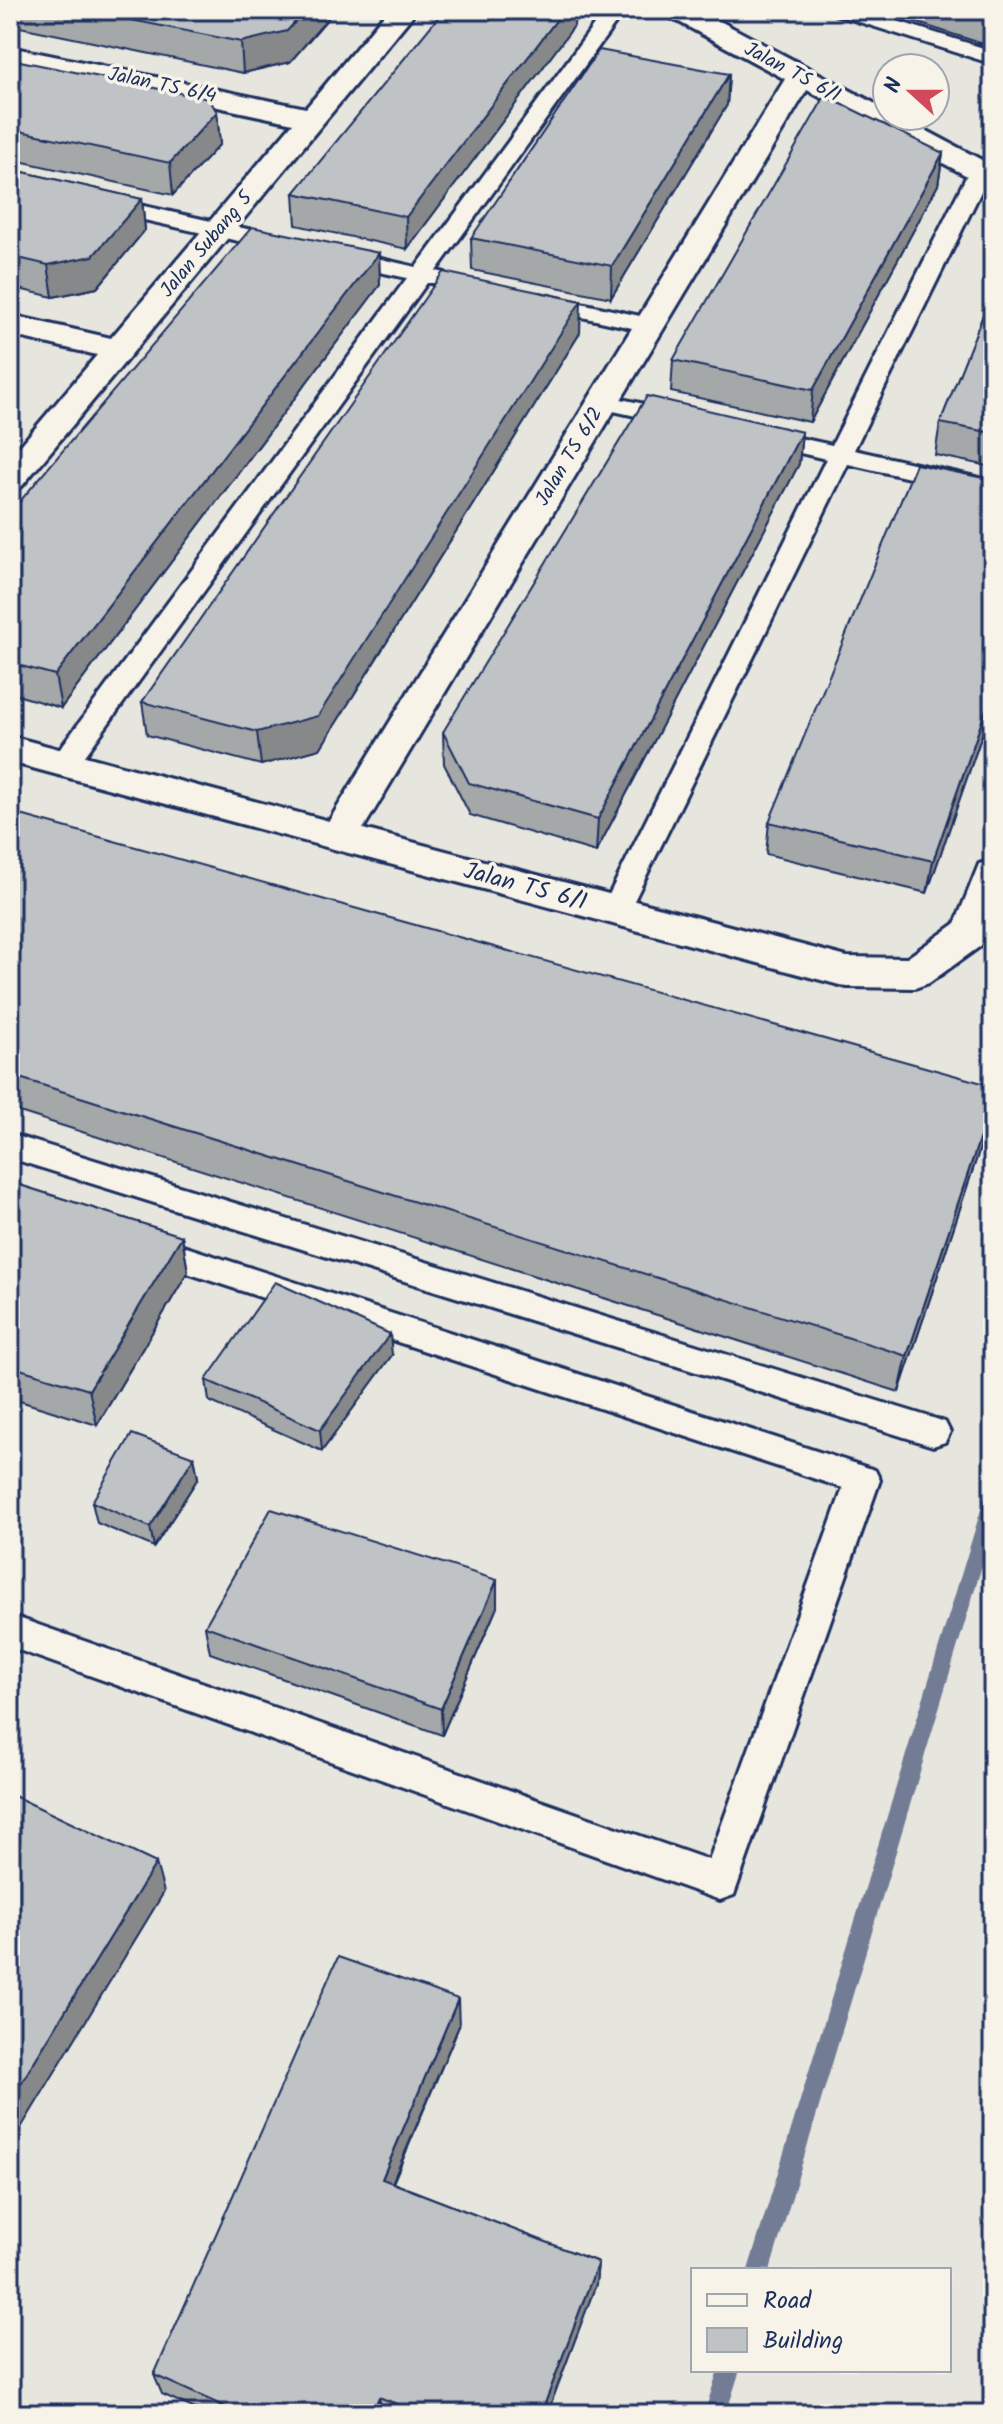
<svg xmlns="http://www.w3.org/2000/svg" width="1003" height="2424" font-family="Kalam,sans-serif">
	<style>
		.built { fill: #e6e5de; fill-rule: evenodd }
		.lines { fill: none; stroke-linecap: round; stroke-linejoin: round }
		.stream { fill: #727c95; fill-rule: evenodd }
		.lane-casing { stroke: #1b2f5e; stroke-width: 6 }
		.street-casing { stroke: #1b2f5e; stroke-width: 6 }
		.lane { fill: #f7f3e8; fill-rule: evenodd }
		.street { fill: #f7f3e8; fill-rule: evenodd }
		.wall { fill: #a5a8a9; stroke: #1b2f5e; stroke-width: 2 }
		.shaded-wall { fill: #86888a; stroke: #1b2f5e; stroke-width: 2 }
		.building { fill: #c0c3c5; stroke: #1b2f5e; stroke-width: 2 }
		.labels { text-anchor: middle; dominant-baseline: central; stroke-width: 7; stroke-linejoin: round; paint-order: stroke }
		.far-street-label { font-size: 20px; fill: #1b2f5e; stroke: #f7f3e8 }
		.street-label { font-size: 24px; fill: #1b2f5e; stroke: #f7f3e8 }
	</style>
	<rect width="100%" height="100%" fill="#f7f3e8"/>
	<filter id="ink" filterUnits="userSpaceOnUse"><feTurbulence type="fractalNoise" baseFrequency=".0125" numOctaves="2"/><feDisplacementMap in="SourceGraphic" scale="16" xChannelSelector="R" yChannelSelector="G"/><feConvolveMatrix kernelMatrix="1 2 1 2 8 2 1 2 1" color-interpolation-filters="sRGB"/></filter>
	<g filter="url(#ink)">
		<!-- built -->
		<path class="built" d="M10,10H993V2414H10ZM887,68H935V116H887ZM693,2270H949V2370H693Z"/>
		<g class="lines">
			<!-- stream -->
			<g class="stream">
				<polygon points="993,1493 993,1529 770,2270 748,2270 984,1500 987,1495"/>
				<polygon points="718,2370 740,2370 726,2414 704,2414"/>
			</g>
			<defs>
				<g id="lane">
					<polygon points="605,10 625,10 436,271 445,273 448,278 445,283 427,283 74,771 64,773 54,771 50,764 54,757 407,278 329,261 326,256 329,251 337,249 416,267"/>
					<polygon points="831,10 862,10 993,51 993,64 834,14"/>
					<polygon points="980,165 991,171 854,450 993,481 993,497 848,464 629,911 625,918 615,921 605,918 601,911 826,459 749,441 746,436 749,431 758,429 832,445 969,171"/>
					<polygon points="103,197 288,238 299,245 288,252 95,209 92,204 95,199"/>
					<polygon points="540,294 658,320 662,325 658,330 650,332 532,306 529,301 532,296"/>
					<polygon points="603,395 690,414 693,419 690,424 681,426 595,407 591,402 595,397"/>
					<polygon points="10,1134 933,1418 945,1422 950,1432 945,1442 933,1446 10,1158"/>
					<polygon points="146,1234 875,1470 880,1480 734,1895 720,1900 10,1647 10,1615 709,1860 843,1488 135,1256 130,1247 135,1238"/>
				</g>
				<g id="street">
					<polygon points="388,10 417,10 22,486 10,489 10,458 97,355 10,335 10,315 111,338 293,123 10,63 10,47 306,108"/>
					<polygon points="664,10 699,10 887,110 887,116 899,116 993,166 993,187 982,184 807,90 363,829 847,957 907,958 955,924 979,864 993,860 993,929 986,942 929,983 915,988 847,987 10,762 10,736 329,821 785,79 668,16"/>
				</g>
			</defs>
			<!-- lane casing -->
			<use href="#lane" class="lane-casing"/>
			<!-- street casing -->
			<use href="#street" class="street-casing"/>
			<!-- lane -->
			<use href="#lane" class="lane"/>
			<!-- street -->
			<use href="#street" class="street"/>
		</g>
		<!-- wall -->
		<g class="wall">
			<polygon points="10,10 335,10 290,62 243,73 10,25"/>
			<polygon points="877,10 993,10 993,47"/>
			<polygon points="574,26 407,249 296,225 294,193"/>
			<polygon points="10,59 217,112 220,144 173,195 10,159"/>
			<polygon points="729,74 727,105 611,298 472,270 471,238"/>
			<polygon points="943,153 938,185 810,422 671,392 673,360"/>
			<polygon points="10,169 142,199 145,230 97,288 53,297 10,287"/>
			<polygon points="993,227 993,265 985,260 991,229"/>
			<polygon points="379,253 380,285 61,708 10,693 10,513"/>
			<polygon points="993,290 993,467 935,455 940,423"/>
			<polygon points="580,333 320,749 261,765 147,735 142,702"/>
			<polygon points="802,432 799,464 596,852 470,815 444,764 443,732"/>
			<polygon points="993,480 993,703 927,893 766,854 769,822"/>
			<polygon points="10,812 988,1124 899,1392 10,1109"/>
			<polygon points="10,1182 182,1236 188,1272 97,1425 10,1398"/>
			<polygon points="392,1355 322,1451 209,1401 206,1380"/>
			<polygon points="194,1457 198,1478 154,1547 97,1523 92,1502"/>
			<polygon points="497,1580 497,1607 442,1735 210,1653 205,1626"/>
			<polygon points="459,2026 393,2183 598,2262 596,2284 547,2414 206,2414 162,2394 154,2375"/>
		</g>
		<!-- shaded-wall -->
		<g class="shaded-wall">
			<polygon points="306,10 335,10 290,62 243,73 241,42"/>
			<polygon points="564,10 575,10 574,26 407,249 406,217"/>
			<polygon points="729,74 727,105 611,298 612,266"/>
			<polygon points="217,112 220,144 173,195 170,163"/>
			<polygon points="943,153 938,185 810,422 813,390"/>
			<polygon points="142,199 145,230 97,288 53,297 48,265"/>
			<polygon points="379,253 380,285 61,708 55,675"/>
			<polygon points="581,301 580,333 320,749 261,765 257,732"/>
			<polygon points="802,432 799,464 596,852 598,819"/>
			<polygon points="993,689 993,703 927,893 933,861"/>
			<polygon points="993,1098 988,1124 899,1392 907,1356"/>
			<polygon points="182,1236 188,1272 97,1425 89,1390"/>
			<polygon points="390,1334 392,1355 322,1451 320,1430"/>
			<polygon points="194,1457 198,1478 154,1547 150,1527"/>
			<polygon points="497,1580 497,1607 442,1735 441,1709"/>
			<polygon points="156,1863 164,1892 10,2146 10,2101"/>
			<polygon points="458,1999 459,2026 384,2202 382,2179"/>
			<polygon points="598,2262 596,2284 547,2414 541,2414"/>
			<polygon points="379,2397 382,2414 372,2414"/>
		</g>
		<!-- building -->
		<g class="building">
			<polygon points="82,10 306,10 287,31 241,42"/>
			<polygon points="444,10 564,10 406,217 294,193"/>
			<polygon points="599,50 729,74 612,266 471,238"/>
			<polygon points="10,59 209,99 217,112 170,163 10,129"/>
			<polygon points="825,96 943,153 813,390 673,360"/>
			<polygon points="10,169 142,199 93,256 48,265 10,256"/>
			<polygon points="252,227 379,253 55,675 10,663 10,513"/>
			<polygon points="443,272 581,301 318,716 257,732 142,702"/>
			<polygon points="993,290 993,433 940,423"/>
			<polygon points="647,396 802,432 598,819 469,783 443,732"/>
			<polygon points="916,464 993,480 993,689 933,861 769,822"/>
			<polygon points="10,812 993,1086 993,1098 907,1356 10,1075"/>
			<polygon points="10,1182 182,1236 89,1390 10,1366"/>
			<polygon points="275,1282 390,1334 320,1430 206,1380"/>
			<polygon points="132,1434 194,1457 150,1527 92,1502"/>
			<polygon points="271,1509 497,1580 441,1709 205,1626"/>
			<polygon points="10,1794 156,1863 10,2101"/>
			<polygon points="338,1957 458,1999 382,2179 598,2262 541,2414 423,2414 379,2397 372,2414 241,2414 154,2375"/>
		</g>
	</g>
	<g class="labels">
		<!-- far-street labels -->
		<g class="far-street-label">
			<text transform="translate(792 73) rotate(28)">Jalan TS 6/1</text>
			<text transform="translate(162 86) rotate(12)">Jalan TS 6/4</text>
			<text transform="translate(207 245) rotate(-50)">Jalan Subang 5</text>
			<text transform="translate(570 457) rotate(-59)">Jalan TS 6/2</text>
		</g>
		<!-- street labels -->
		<g class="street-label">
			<text transform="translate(525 887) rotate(15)">Jalan TS 6/1</text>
		</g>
	</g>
	<!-- margin -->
	<rect width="1003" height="2424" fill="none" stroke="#f7f3e8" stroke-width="40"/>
	<rect x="20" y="20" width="963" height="2384" fill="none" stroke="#1b2f5e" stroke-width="3" filter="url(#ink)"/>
	<!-- legend -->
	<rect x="691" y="2268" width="260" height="104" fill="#f7f3e8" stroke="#9fa5b1" stroke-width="2"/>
	<rect x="707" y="2294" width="40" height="12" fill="#f7f3e8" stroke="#9fa5b1" stroke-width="2"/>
	<text x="763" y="2308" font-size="24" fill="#1b2f5e">Road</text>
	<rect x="707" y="2328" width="40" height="24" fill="#c0c3c5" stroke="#9fa5b1" stroke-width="2"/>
	<text x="763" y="2348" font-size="24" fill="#1b2f5e">Building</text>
	<!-- north arrow -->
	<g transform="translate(911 92) rotate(291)"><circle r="38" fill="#f7f3e8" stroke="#9fa5b1" stroke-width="2"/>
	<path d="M0-6L14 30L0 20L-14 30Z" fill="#d1495b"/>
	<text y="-12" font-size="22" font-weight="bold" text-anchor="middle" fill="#1b2f5e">N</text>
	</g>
</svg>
